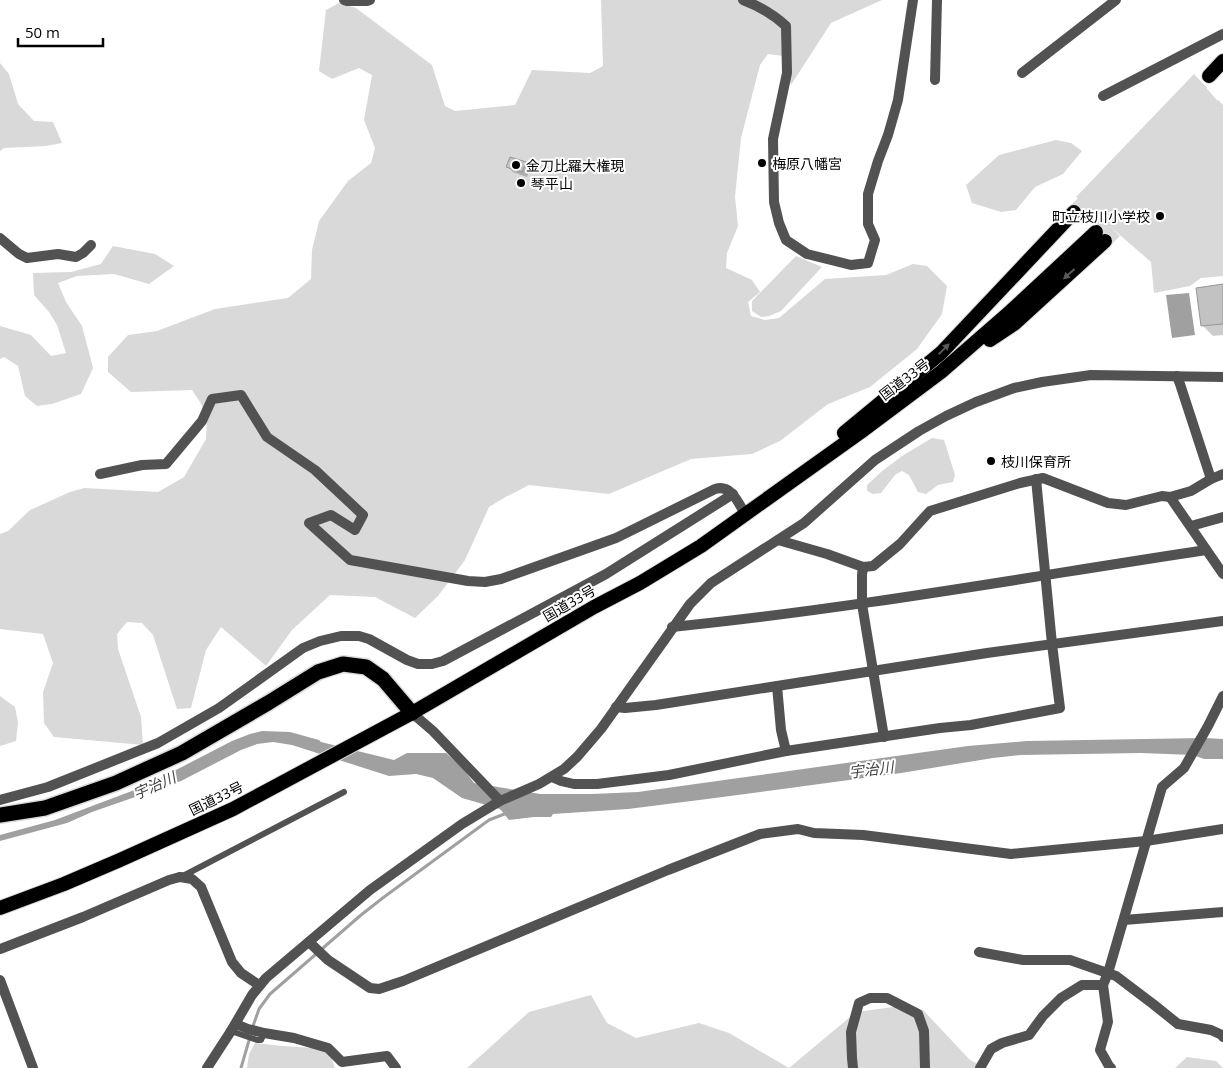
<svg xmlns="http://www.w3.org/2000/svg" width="1223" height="1068" font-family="'Open Sans','Noto Sans JP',sans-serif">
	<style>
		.green { fill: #d9d9d9 }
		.water { fill: #a0a0a0 }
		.shadow { fill: #0003 }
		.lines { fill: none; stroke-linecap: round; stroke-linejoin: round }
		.stream { stroke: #a0a0a0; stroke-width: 3 }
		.building { fill: #c2c2c2; stroke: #969696 }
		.trunk-tunnel { stroke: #d9d9d9; stroke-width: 14; stroke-dasharray: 14 7; stroke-linecap: butt }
		.trunk-casing { stroke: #dbdbdb; stroke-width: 16 }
		.motorway-casing { stroke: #dbdbdb; stroke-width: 18 }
		.service { stroke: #525252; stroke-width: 6 }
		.minor { stroke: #525252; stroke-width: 10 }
		.tertiary { stroke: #525252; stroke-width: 10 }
		.trunk { stroke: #000; stroke-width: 14 }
		.motorway { stroke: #000; stroke-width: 15 }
		.oneway { fill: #595959 }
		.poi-dot { fill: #000; stroke: #fff; stroke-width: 2 }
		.labels { text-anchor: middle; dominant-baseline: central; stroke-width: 4; stroke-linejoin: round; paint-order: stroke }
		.poi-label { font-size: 14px; fill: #000; stroke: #fff; text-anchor: start }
		.street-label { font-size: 14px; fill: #000; stroke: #fff }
		.water-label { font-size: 15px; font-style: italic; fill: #414141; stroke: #fff }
	</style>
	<rect width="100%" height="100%" fill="#fff"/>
	<!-- green -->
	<g class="green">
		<polygon points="601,0 882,0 831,23 791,85 783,56 768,54 760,65 741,138 735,197 738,226 727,253 726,268 752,280 760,292 748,302 751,316 765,320 779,318 825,279 886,275 913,264 927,266 947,286 942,314 917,349 870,387 828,404 780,441 752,454 691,459 609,494 529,485 502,499 489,507 465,560 438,596 415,618 375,597 330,595 292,630 266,666 221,627 206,650 191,708 177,709 153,635 142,623 127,622 117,634 118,649 141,717 143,745 54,737 44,723 43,692 53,663 43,634 0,629 0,534 8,531 30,510 70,492 84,488 158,492 184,477 206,439 207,416 200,402 192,390 131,392 108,372 108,357 128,335 157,331 215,309 288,298 311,279 312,250 319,221 348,181 371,163 375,148 364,120 372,75 359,68 332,79 319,71 326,10 339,3 356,8 432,65 445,106 455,111 515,105 532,70 590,73 603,66"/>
		<polygon points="0,63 9,74 18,104 34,121 53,122 62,143 46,146 4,148 0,151"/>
		<polygon points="1194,74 1223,107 1223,276 1201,278 1190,286 1154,293 1151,262 1076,197"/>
		<polygon points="1056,140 1071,143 1082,151 1063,174 1035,187 1016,210 1001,212 972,203 966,185 999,155"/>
		<polygon points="113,246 155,254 174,266 149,284 114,274 77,276 58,283 66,302 82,326 93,368 81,394 52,404 37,406 25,396 18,366 4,357 0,359 0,326 31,335 51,356 66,353 57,325 49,312 34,295 33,273 71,272 101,264"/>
		<polygon points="796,256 822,267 781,311 769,316 761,317 752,311 752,301"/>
		<polygon points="932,438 944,440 955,475 953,482 938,485 926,494 918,492 909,475 902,471 895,475 881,493 873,494 867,491 867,485 881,472 902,456"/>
		<polygon points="0,696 15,707 18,722 16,741 0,746"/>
		<polygon points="591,995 607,1023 636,1038 699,1023 729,1033 789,1068 856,1012 901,1006 923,1010 970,1060 987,1068 467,1068 529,1012"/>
		<polygon points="255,1043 283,1046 328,1049 335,1068 338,1068 247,1068 249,1054"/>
		<polygon points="1187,1057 1216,1061 1223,1068 1175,1068"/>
	</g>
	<!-- water -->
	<g class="water">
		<polygon points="1189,293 1195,335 1172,338 1166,295"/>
		<polygon points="262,731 290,732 319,740 321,742 394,760 407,753 446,753 462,767 474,783 540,794 592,794 638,792 968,746 1027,741 1205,738 1223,739 1223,759 1204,759 1193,755 1141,753 1021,755 993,758 901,773 715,798 628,809 553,814 551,817 534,817 509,820 500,809 462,798 433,778 416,774 389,776 292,745 273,742 257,744 241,750 181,781 92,812 67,823 0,841 0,835 55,820 145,786 232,741 250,734"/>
	</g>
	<!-- shadow -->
	<g class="shadow">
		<polygon points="525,163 530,169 527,177 513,172 508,167"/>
		<polygon points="1223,286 1223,335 1213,336 1203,326"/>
	</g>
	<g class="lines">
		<!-- stream -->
		<g class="stream">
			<polyline points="252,1029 259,1009 270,994 361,915 384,897 489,820 507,813"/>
			<polyline points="241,1068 250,1037"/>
		</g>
	</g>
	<!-- building -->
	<g class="building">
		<polygon points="510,157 526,162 522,172 506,167"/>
		<polygon points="1223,284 1223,324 1201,326 1196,288"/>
	</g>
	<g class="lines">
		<!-- trunk-tunnel -->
		<g class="trunk-tunnel">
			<polyline points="1074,212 1209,76"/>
			<polyline points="1096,232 1223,105"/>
			<polyline points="1105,241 1223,123"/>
		</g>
		<defs>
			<g id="trunk">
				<polyline points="1209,76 1223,61"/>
				<polyline points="990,340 1014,324 1105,241"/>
				<polyline points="844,433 941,353 1074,212"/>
				<polyline points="0,908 64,884 120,860 233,809 412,713 594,607 640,583 701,546 862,431 941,372 1011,311 1096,232"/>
			</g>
			<polyline id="motorway" points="0,815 45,808 116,783 182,753 268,703 318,672 343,664 366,667 383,679 412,713"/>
		</defs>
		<!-- trunk casing -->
		<use href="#trunk" class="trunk-casing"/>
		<!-- motorway casing -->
		<use href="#motorway" class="motorway-casing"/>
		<!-- service -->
		<g class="service">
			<polyline points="181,877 344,792"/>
			<polyline points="231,1031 257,1040 261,1040 264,1033"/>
		</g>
		<!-- minor -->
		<g class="minor">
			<polyline points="344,0 347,1 367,1 370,0"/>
			<path d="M743,0C759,6 774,15 786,26L787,73L773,139L774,202L779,223L786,240L807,254L851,265L868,263L875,240L868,224V194L878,161L888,135L898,100L913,0"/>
			<polyline points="1022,73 1116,0"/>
			<polyline points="935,80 937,0"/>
			<polyline points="1103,96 1223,34"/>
			<polyline points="0,238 19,254 27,258 58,254 76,257 83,253 91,245"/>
			<path d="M100,474L142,465L166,464L202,421L212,399L241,395L267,437L315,470L363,515L355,530L331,515L309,523L350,560L468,581L485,582L501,579L616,538L715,489C731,484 738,502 745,514"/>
			<polyline points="1211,479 1223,474"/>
			<polyline points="1170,497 1223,574"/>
			<polyline points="1191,526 1223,517"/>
			<polyline points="778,540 827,554 863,567 873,566 900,544 930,511 1020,483 1043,478 1108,503 1126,505 1162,496 1170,497 1191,491 1211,479 1180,384 1177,376"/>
			<polyline points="863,567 862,575 862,604 884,737"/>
			<path d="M672,627C851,609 1028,577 1206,550"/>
			<polyline points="777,686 781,730 786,751 940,728 971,725 1060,708 1052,644 1036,479"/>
			<polyline points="616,707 625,708 656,705 987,653 1223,621"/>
			<polyline points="552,777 561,781 574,784 597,784 669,775 786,751"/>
			<polyline points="0,800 48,787 158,743 219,708 303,648 320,641 341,636 359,636 369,639 407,660 418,664 432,664 443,661 606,574 733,494"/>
			<polyline points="1124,920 1223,912"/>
			<polyline points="309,942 328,960 370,988 379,989 403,981 668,870 760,834 798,829 814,833 863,835 1011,854 1146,841 1223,829"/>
			<polyline points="0,949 83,917 169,880 180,877"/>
			<polyline points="979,952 1023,960 1070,960 1116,976 1153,1004 1178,1024 1211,1030 1222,1035 1223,1037"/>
			<polyline points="0,980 33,1068"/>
			<polyline points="1103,985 1108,1022 1100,1050 1109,1066 1111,1068"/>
			<polyline points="236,1024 248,1029 264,1033 294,1038 328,1048 342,1062 387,1056 396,1068"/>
			<polyline points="207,1068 231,1031"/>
			<polyline points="853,1068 852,1058 851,1032 859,1003 870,998 887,998 918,1014 924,1031 925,1068"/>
			<polyline points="980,1068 991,1049 1002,1043 1029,1035 1043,1016 1061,998 1082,985 1103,985 1108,973 1162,787 1184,768 1208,726 1223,696"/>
		</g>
		<!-- tertiary -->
		<g class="tertiary">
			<polyline points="412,713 433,731 500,801"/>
			<polyline points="180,877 192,879 201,887 232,962 241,973 259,985"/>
			<polyline points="231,1031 252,995 266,978 370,890 462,824 500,801 539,784 564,769 577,757 601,729 690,604 711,583 804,523 875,460 919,431 946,416 976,402 1014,388 1042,382 1091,375 1223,377"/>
		</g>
		<!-- trunk -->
		<use href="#trunk" class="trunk"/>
		<!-- motorway -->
		<use href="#motorway" class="motorway"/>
	</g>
	<!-- one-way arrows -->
	<defs><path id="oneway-solid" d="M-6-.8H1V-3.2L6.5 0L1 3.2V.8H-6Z" transform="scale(1.25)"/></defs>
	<g class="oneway">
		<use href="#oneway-solid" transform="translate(1069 274) rotate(138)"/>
		<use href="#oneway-solid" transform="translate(944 349) rotate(-45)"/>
	</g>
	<!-- markers -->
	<g class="poi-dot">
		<circle cx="762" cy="163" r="5"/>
		<circle cx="516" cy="165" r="5"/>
		<circle cx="521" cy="183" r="5"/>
		<circle cx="1160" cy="216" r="5"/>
		<circle cx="991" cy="461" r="5"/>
	</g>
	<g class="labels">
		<!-- poi labels -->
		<g class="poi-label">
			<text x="772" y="163">梅原八幡宮</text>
			<text x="526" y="165">金刀比羅大権現</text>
			<text x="531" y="183">琴平山</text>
			<text x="1150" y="216" text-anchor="end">町立枝川小学校</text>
			<text x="1001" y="461">枝川保育所</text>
		</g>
		<!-- street labels -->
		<g class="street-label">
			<text transform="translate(904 379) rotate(-37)">国道33号</text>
			<text transform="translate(569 603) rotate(-30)">国道33号</text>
			<text transform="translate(216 798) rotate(-26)">国道33号</text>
		</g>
		<!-- water labels -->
		<g class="water-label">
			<text transform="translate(871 769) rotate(-7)">宇治川</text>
			<text transform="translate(154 785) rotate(-24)">宇治川</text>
		</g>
	</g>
	<!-- scale -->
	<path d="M18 38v8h85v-8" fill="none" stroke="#000000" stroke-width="2.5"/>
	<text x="25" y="38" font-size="15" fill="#000000" stroke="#ffffff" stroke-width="4" paint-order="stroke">50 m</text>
</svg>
